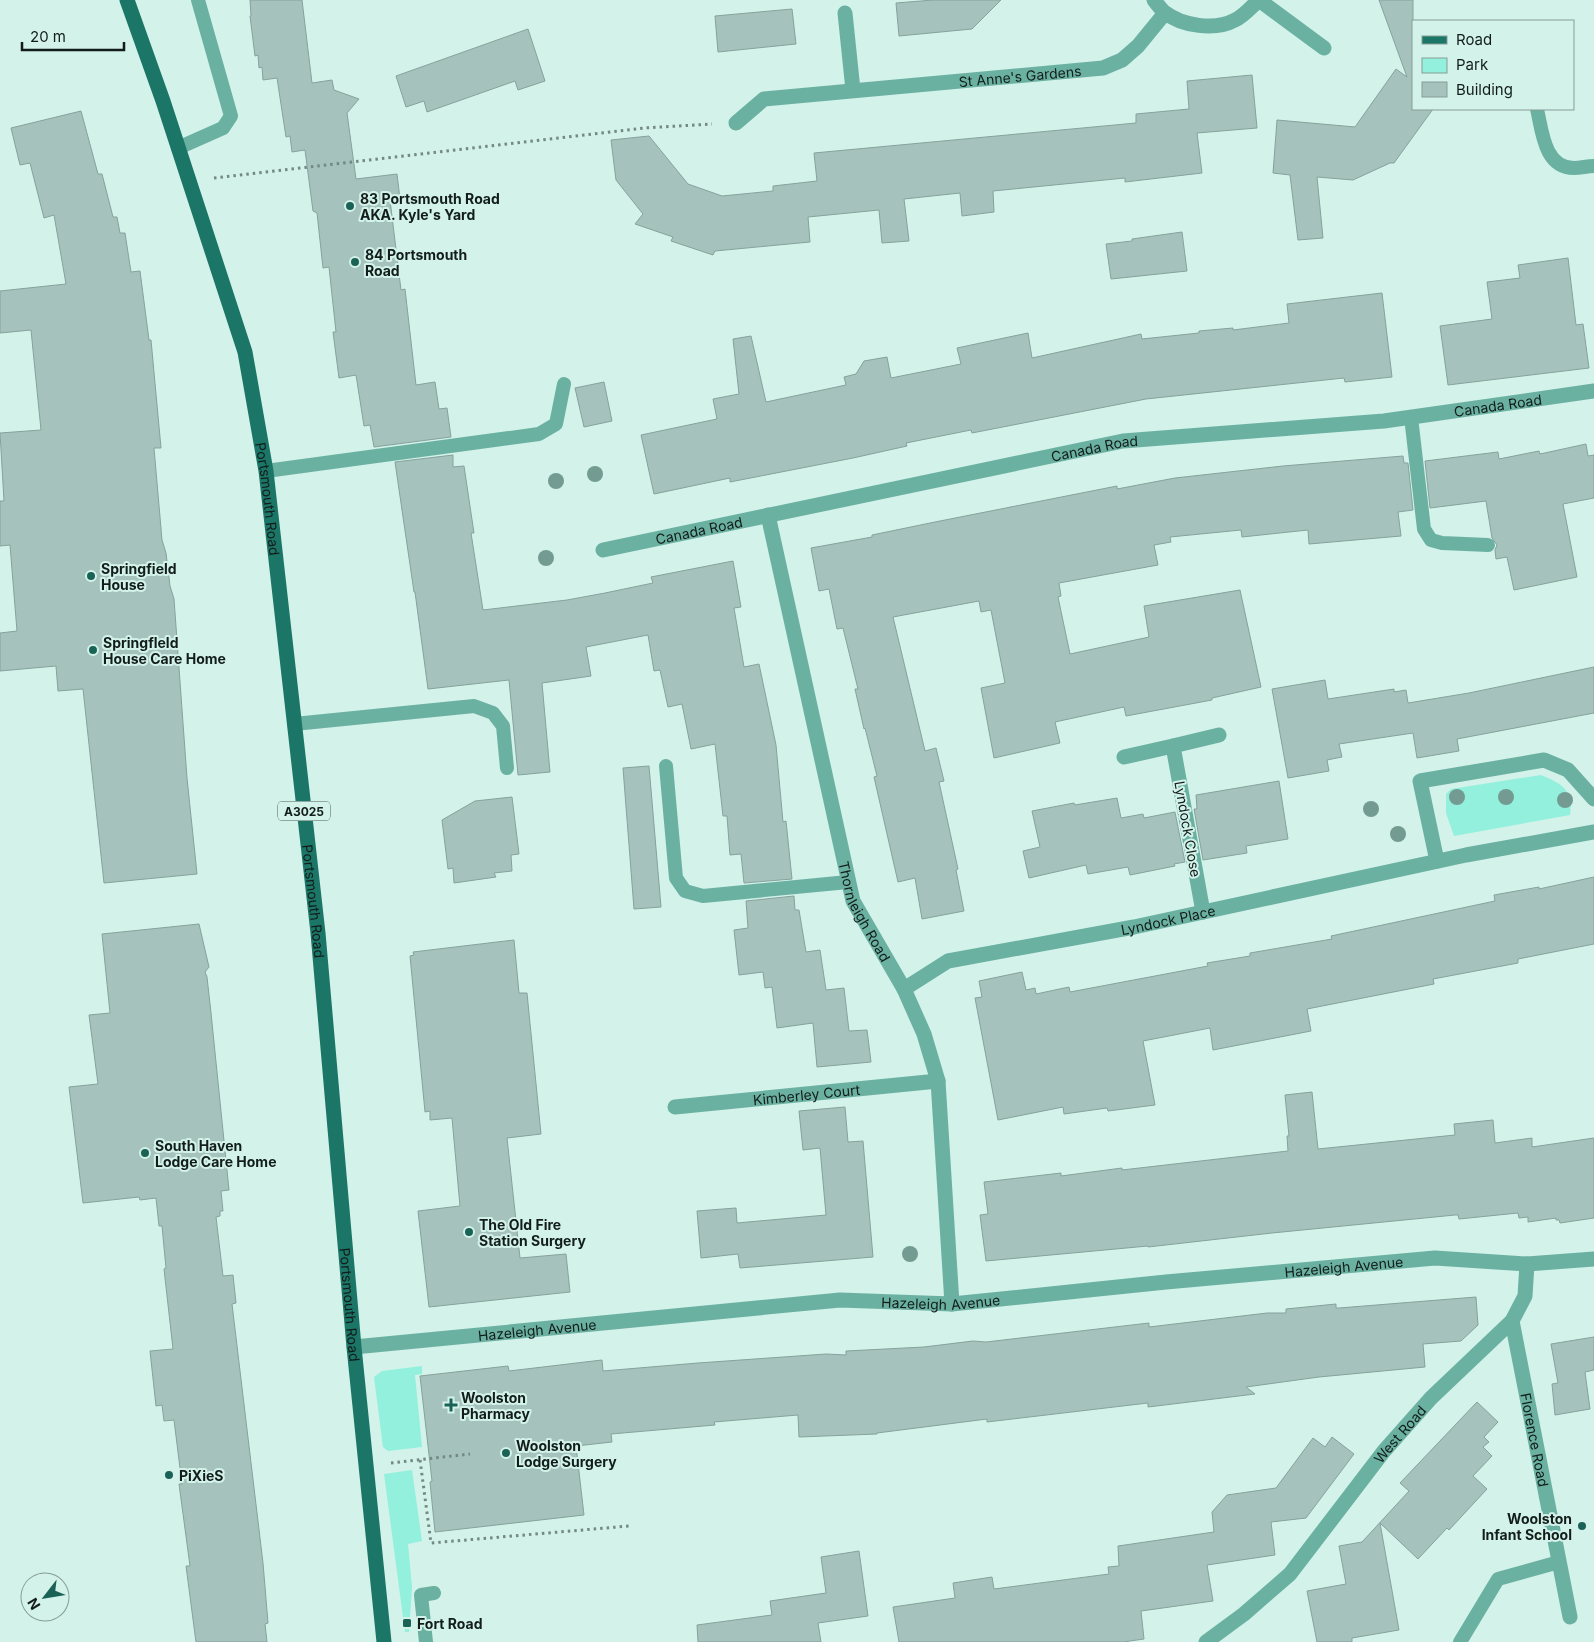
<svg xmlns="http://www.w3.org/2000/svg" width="1594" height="1642" font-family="Inter,sans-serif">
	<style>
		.green { fill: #92f0dc }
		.building { fill: #a5c3bc; stroke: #85a39b }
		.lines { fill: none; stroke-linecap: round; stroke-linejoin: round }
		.path { stroke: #748984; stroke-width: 3; stroke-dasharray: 2.5 4; stroke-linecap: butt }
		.service { stroke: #6bb1a2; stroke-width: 14 }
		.minor { stroke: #6bb1a2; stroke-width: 15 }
		.primary { stroke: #1c7667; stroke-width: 15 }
		.tree { fill: #739b92 }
		.poi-dot { fill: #1b6256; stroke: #d3f2ea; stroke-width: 2 }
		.labels { text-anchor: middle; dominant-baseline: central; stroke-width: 4; stroke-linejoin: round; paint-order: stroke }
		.shield { fill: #d3f2ea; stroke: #4c5d58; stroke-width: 1 }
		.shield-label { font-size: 12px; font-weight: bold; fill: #121d1a }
		.street-label { font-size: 14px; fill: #121d1a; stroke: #d3f2ea }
		.poi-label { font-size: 14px; font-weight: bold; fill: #121d1a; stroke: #d3f2ea; text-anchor: start }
	</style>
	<rect width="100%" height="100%" fill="#d3f2ea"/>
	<!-- green -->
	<g class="green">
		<path d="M1541,775C1562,784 1573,789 1570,815L1454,836L1446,813V794L1451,789Z"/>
		<polygon points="422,1366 422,1374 415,1375 422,1447 388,1451 383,1447 374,1377 382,1371"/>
		<polygon points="412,1470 422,1541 408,1544 412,1587 409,1632 405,1632 384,1474"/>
	</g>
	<!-- building -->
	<g class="building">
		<polygon points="250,0 302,0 312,83 332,80 334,90 359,99 347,113 356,179 397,174 400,199 390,200 401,290 405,289 416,385 435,382 439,409 447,408 451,437 374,447 370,425 364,426 356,375 339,378 333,332 336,332 329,267 323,268 317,213 313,211 305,150 292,152 290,136 286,137 277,78 263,80 262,67 259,68 258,55 255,56 250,16 251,16"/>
		<polygon points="933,0 1001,0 972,29 899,36 896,3"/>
		<polygon points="1379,0 1413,0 1413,109 1433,109 1394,163 1390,163 1353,180 1317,177 1323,238 1298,240 1290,175 1273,173 1277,120 1355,127 1396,69 1407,77"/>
		<polygon points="792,9 796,44 718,52 715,16"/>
		<polygon points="528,29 545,81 518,90 515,81 427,112 424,101 406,107 396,76"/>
		<polygon points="1252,75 1257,128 1197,133 1202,173 1125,182 1125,178 993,191 994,212 962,216 960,193 904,199 909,241 882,243 879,210 808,217 810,242 715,251 713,255 671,241 673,237 635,224 643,214 616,180 611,140 649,136 688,184 722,196 773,191 773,186 817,181 814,153 1136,123 1136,114 1189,109 1187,81"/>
		<polygon points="81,111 98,174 102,174 113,217 117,217 120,233 125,233 131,272 140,271 149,340 151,340 161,448 154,448 162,540 166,553 170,586 174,599 187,778 197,874 104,883 83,689 58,691 56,666 0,671 0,633 17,631 10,545 0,546 0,501 4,501 0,433 41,430 31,330 0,333 0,291 66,284 54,215 44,218 30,163 20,165 11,128"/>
		<polygon points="1182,232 1187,271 1111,279 1106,244 1132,241 1132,239"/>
		<polygon points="1568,258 1576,325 1583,324 1589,368 1448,385 1440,326 1492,319 1487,282 1520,278 1518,265"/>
		<polygon points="1382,293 1392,377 1345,382 1344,378 1146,399 972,433 971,430 906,443 907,446 853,458 730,482 730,478 654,494 641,435 717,419 713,399 739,394 733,339 751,336 766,402 846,385 844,377 856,374 864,361 887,357 891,378 961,364 957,348 1028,333 1032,358 1141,334 1142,339 1199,333 1199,331 1233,328 1233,330 1289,323 1287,304"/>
		<polygon points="604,382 612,421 584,427 575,388"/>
		<polygon points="1586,444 1588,456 1594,455 1594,498 1563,504 1577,577 1514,590 1507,557 1496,559 1495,550 1497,545 1492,538 1486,501 1430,508 1425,461 1498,452 1499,459 1539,451 1540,454"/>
		<polygon points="453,455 453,467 464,466 474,533 471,533 483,610 567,600 605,593 653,583 651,577 733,561 741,607 734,608 744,667 759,664 776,745 783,822 786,821 792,879 744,883 741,854 730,855 727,816 723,816 715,744 691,749 682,704 668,707 660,670 654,671 648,635 586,647 591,676 542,683 550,772 518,775 509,680 428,689 415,592 414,592 395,462"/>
		<polygon points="1403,456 1404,463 1408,463 1413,510 1398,512 1401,536 1309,544 1308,530 1242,537 1241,530 1170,537 1171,542 1154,545 1158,565 1059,583 1061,596 1058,597 1070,654 1149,637 1144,606 1240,590 1261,687 1212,698 1212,700 1126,716 1124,707 1055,722 1060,743 994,758 981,688 1005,683 991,610 981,612 979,601 893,617 925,751 936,748 944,781 939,782 958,869 956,870 964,911 922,919 915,878 898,882 874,777 877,776 865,728 864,729 855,689 858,689 843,628 837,629 829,589 819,591 811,548 872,537 872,535 935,522 1117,486 1117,489 1175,478 1283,466"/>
		<polygon points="1594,667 1594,713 1457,739 1459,751 1417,758 1413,733 1339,744 1342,757 1327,760 1329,771 1288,778 1272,689 1325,680 1328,699 1394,689 1394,692 1406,690 1408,703 1469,693"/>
		<polygon points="649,766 661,907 634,909 623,768"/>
		<polygon points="1279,781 1288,839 1246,846 1247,853 1203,860 1194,809 1197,809 1196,795"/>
		<polygon points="512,797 519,854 511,855 512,871 494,873 496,877 454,883 453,868 448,869 442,820 475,801"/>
		<polygon points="1117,798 1121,818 1143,814 1144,818 1175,812 1185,862 1174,864 1175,866 1130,875 1128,867 1088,874 1086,865 1029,878 1023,851 1040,847 1032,811 1074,803 1075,805"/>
		<polygon points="1594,877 1594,944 1518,959 1518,963 1433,979 1434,984 1307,1009 1311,1031 1213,1050 1210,1028 1143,1041 1155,1105 1108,1111 1107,1108 1064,1114 1063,1107 998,1120 975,998 982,997 979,981 1022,972 1026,990 1035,988 1036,994 1069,987 1070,992 1208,966 1207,963 1250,956 1250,953 1332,939 1331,936 1495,901 1494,895 1539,887 1539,889"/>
		<polygon points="794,896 795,910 799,910 806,952 820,950 826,990 844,988 849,1031 867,1030 871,1062 817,1067 813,1023 777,1028 772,987 765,988 763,972 739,975 734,930 748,928 746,901"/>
		<polygon points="199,924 209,967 205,972 207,977 211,1013 229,1190 221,1191 223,1211 220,1211 220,1216 216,1217 223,1276 233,1275 236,1303 232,1304 263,1563 268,1623 265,1624 267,1642 196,1642 186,1566 190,1566 179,1484 182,1484 174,1420 164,1421 162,1405 156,1406 150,1351 173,1349 164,1269 166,1268 162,1226 159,1226 156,1198 140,1200 139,1197 83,1203 69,1087 98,1084 89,1015 110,1013 102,934"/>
		<polygon points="514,940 519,993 527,993 541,1134 507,1138 520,1258 566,1254 570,1292 429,1307 418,1211 460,1206 452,1118 430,1120 430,1111 425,1112 410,956 414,955 413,952"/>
		<polygon points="1312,1092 1318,1149 1455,1135 1454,1124 1493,1120 1495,1143 1532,1138 1532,1147 1594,1138 1594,1218 1560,1223 1559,1220 1556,1220 1556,1218 1528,1222 1528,1217 1519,1218 1518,1213 1459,1219 1458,1215 1455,1215 1272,1233 1148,1247 1148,1246 986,1261 980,1215 988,1214 984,1182 1061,1173 1061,1176 1122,1168 1122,1170 1288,1151 1287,1136 1289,1136 1285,1095"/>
		<polygon points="845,1107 848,1142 863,1141 873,1257 740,1268 738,1254 701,1258 697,1211 736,1208 737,1223 826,1215 820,1148 803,1150 799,1111"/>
		<polygon points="1476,1297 1478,1325 1461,1341 1423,1344 1425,1367 1319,1377 1246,1387 1255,1394 1214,1399 1148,1407 1148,1403 987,1422 987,1419 877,1433 877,1434 799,1437 798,1415 714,1422 715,1425 611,1434 612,1442 576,1446 584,1515 435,1532 430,1482 432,1481 420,1376 508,1366 509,1371 602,1360 603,1371 698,1363 826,1354 846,1355 846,1351 924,1347 973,1341 986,1342 1149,1323 1149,1327 1267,1313 1286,1313 1286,1309 1336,1304 1336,1308 1339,1308"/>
		<polygon points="1594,1337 1594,1370 1585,1372 1590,1409 1555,1415 1552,1384 1558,1383 1551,1344"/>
		<polygon points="1477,1402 1498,1422 1484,1437 1489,1442 1483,1447 1492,1456 1473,1476 1487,1489 1449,1530 1447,1528 1418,1559 1380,1523 1399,1630 1352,1638 1352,1642 1317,1642 1307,1591 1346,1584 1339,1546 1362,1542 1409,1491 1400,1483"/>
		<polygon points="1332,1437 1354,1454 1306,1518 1271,1522 1275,1555 1207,1565 1213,1601 1141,1611 1144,1639 1123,1642 899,1642 893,1607 955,1598 953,1583 992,1577 994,1589 1109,1574 1108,1567 1119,1566 1118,1546 1214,1532 1212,1512 1227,1495 1276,1488 1313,1438 1325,1447"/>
		<polygon points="859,1551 868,1616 818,1623 821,1642 698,1642 697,1625 772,1615 770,1601 826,1593 821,1557"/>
	</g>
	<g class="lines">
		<!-- path -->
		<g class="path">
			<polyline points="214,178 644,128 712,124"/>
			<polyline points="420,1460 431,1543 629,1526"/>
			<polyline points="391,1463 470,1454"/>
		</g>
		<!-- service -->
		<g class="service">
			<path d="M1537,109C1542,130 1544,168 1574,168C1581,168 1587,166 1594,166"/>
			<polyline points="178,148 223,128 231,116 198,0"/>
			<polyline points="1411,417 1424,529 1431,540 1442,543 1488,545"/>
			<polyline points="266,471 539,434 556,424 564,384"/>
			<polyline points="294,724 474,706 493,713 503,726 507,768"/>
			<polyline points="666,766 676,878 685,891 703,896 848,882"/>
			<polyline points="426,1642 421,1595 434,1593"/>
			<polyline points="1460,1642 1498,1579 1559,1562"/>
		</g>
		<!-- minor -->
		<g class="minor">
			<path d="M1154,0C1157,4 1160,8 1164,12C1182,26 1215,31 1235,20C1244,16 1252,6 1259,0"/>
			<polyline points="1259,0 1324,48"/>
			<polyline points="845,13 853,90"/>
			<path id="s1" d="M736,123L764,99L1103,68L1122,60L1138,46L1165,13"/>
			<path id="s2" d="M768,515L853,901L904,989L924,1034L938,1081L952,1304"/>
			<path id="s3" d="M603,550L1123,441L1384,421L1594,391"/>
			<polyline points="1124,757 1173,746"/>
			<polyline points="1437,861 1420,781 1544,760 1568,770 1594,799"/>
			<polyline points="1203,912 1173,746 1219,735"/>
			<path id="s4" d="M904,989L948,961L1134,927L1466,855L1594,832"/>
			<path id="s5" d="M675,1107L938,1081"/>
			<path id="s6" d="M1512,1321L1570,1617"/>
			<path id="s7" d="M354,1347L840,1300L952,1304L1166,1282L1435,1258L1527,1264L1594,1259"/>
			<path id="s8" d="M1206,1642L1244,1614L1290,1574L1384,1451L1431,1398L1512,1321L1525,1296L1527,1264"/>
		</g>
		<!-- primary -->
		<path class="primary" id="s9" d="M127,0L163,101L245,352L266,471L318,933L354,1347L384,1642"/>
	</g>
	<!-- trees -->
	<g class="tree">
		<circle cx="595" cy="474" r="8"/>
		<circle cx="556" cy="481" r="8"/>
		<circle cx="546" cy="558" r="8"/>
		<circle cx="1457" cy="797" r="8"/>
		<circle cx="1506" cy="797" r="8"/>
		<circle cx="1565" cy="800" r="8"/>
		<circle cx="1371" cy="809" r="8"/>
		<circle cx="1398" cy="834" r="8"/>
		<circle cx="910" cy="1254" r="8"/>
	</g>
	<!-- markers -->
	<g class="poi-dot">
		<circle cx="350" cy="206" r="5"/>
		<circle cx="355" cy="262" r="5"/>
		<circle cx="91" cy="576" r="5"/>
		<circle cx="93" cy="650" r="5"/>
		<circle cx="145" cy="1153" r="5"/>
		<circle cx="469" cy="1232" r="5"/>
		<path d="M448.5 1397.5h5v5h5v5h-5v5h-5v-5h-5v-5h5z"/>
		<circle cx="506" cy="1453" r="5"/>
		<circle cx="169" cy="1475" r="5"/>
		<circle cx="1582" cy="1526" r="5"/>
		<rect x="402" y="1618" width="10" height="10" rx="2.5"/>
	</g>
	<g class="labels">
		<!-- shield labels -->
		<rect class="shield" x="278" y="801.5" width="52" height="19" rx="4"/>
		<g class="shield-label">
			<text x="304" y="811">A3025</text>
		</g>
		<!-- street labels -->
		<g class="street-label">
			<text stroke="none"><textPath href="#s1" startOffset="294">St Anne's Gardens</textPath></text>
			<text stroke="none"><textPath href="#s3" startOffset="908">Canada Road</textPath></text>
			<text stroke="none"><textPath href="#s3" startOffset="502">Canada Road</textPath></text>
			<text stroke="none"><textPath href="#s9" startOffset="520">Portsmouth Road</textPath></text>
			<text stroke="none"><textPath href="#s3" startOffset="98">Canada Road</textPath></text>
			<text transform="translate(1188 829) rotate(80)">Lyndock Close</text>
			<text stroke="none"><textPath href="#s9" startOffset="925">Portsmouth Road</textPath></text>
			<text stroke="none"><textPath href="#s2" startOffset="409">Thornleigh Road</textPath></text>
			<text stroke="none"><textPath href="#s4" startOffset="276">Lyndock Place</textPath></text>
			<text stroke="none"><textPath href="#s5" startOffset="132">Kimberley Court</textPath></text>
			<text stroke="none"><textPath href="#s7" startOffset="994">Hazeleigh Avenue</textPath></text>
			<text stroke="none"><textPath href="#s7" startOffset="589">Hazeleigh Avenue</textPath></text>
			<text stroke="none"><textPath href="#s9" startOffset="1330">Portsmouth Road</textPath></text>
			<text stroke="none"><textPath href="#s7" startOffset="184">Hazeleigh Avenue</textPath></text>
			<text stroke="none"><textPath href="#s8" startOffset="286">West Road</textPath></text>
			<text stroke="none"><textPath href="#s6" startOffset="121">Florence Road</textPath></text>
		</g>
		<!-- poi labels -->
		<g class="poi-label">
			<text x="360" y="198">83 Portsmouth Road<tspan x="360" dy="16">AKA. Kyle's Yard</tspan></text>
			<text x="365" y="254">84 Portsmouth<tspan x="365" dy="16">Road</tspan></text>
			<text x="101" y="568">Springfield<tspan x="101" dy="16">House</tspan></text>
			<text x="103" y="642">Springfleld<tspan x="103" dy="16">House Care Home</tspan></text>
			<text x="155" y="1145">South Haven<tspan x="155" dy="16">Lodge Care Home</tspan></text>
			<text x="479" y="1224">The Old Fire<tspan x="479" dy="16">Station Surgery</tspan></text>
			<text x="461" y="1397">Woolston<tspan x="461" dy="16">Pharmacy</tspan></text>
			<text x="516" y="1445">Woolston<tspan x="516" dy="16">Lodge Surgery</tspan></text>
			<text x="179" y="1475">PiXieS</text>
			<text x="1572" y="1518" text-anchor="end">Woolston<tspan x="1572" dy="16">Infant School</tspan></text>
			<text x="417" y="1623">Fort Road</text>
		</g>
	</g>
	<!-- legend -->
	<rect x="1412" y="20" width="162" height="90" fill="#d3f2ea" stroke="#869d97"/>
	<rect x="1422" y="36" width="25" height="8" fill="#1c7667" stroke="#869d97"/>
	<text x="1456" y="45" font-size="15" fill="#121d1a">Road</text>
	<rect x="1422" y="58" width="25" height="15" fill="#92f0dc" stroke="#869d97"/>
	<text x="1456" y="70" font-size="15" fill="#121d1a">Park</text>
	<rect x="1422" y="82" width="25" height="15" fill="#a5c3bc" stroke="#869d97"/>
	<text x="1456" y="95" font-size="15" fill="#121d1a">Building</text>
	<!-- north arrow -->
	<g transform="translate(45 1597) rotate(239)"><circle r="24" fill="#d3f2ea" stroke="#869d97"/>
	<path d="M0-4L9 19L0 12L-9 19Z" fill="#1b6256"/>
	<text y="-8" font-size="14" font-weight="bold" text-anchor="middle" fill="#121d1a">N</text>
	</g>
	<!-- scale -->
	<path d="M22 42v8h102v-8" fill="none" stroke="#121d1a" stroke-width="2.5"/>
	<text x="30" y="42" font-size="15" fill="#121d1a" stroke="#d3f2ea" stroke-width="4" paint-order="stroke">20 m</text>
</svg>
